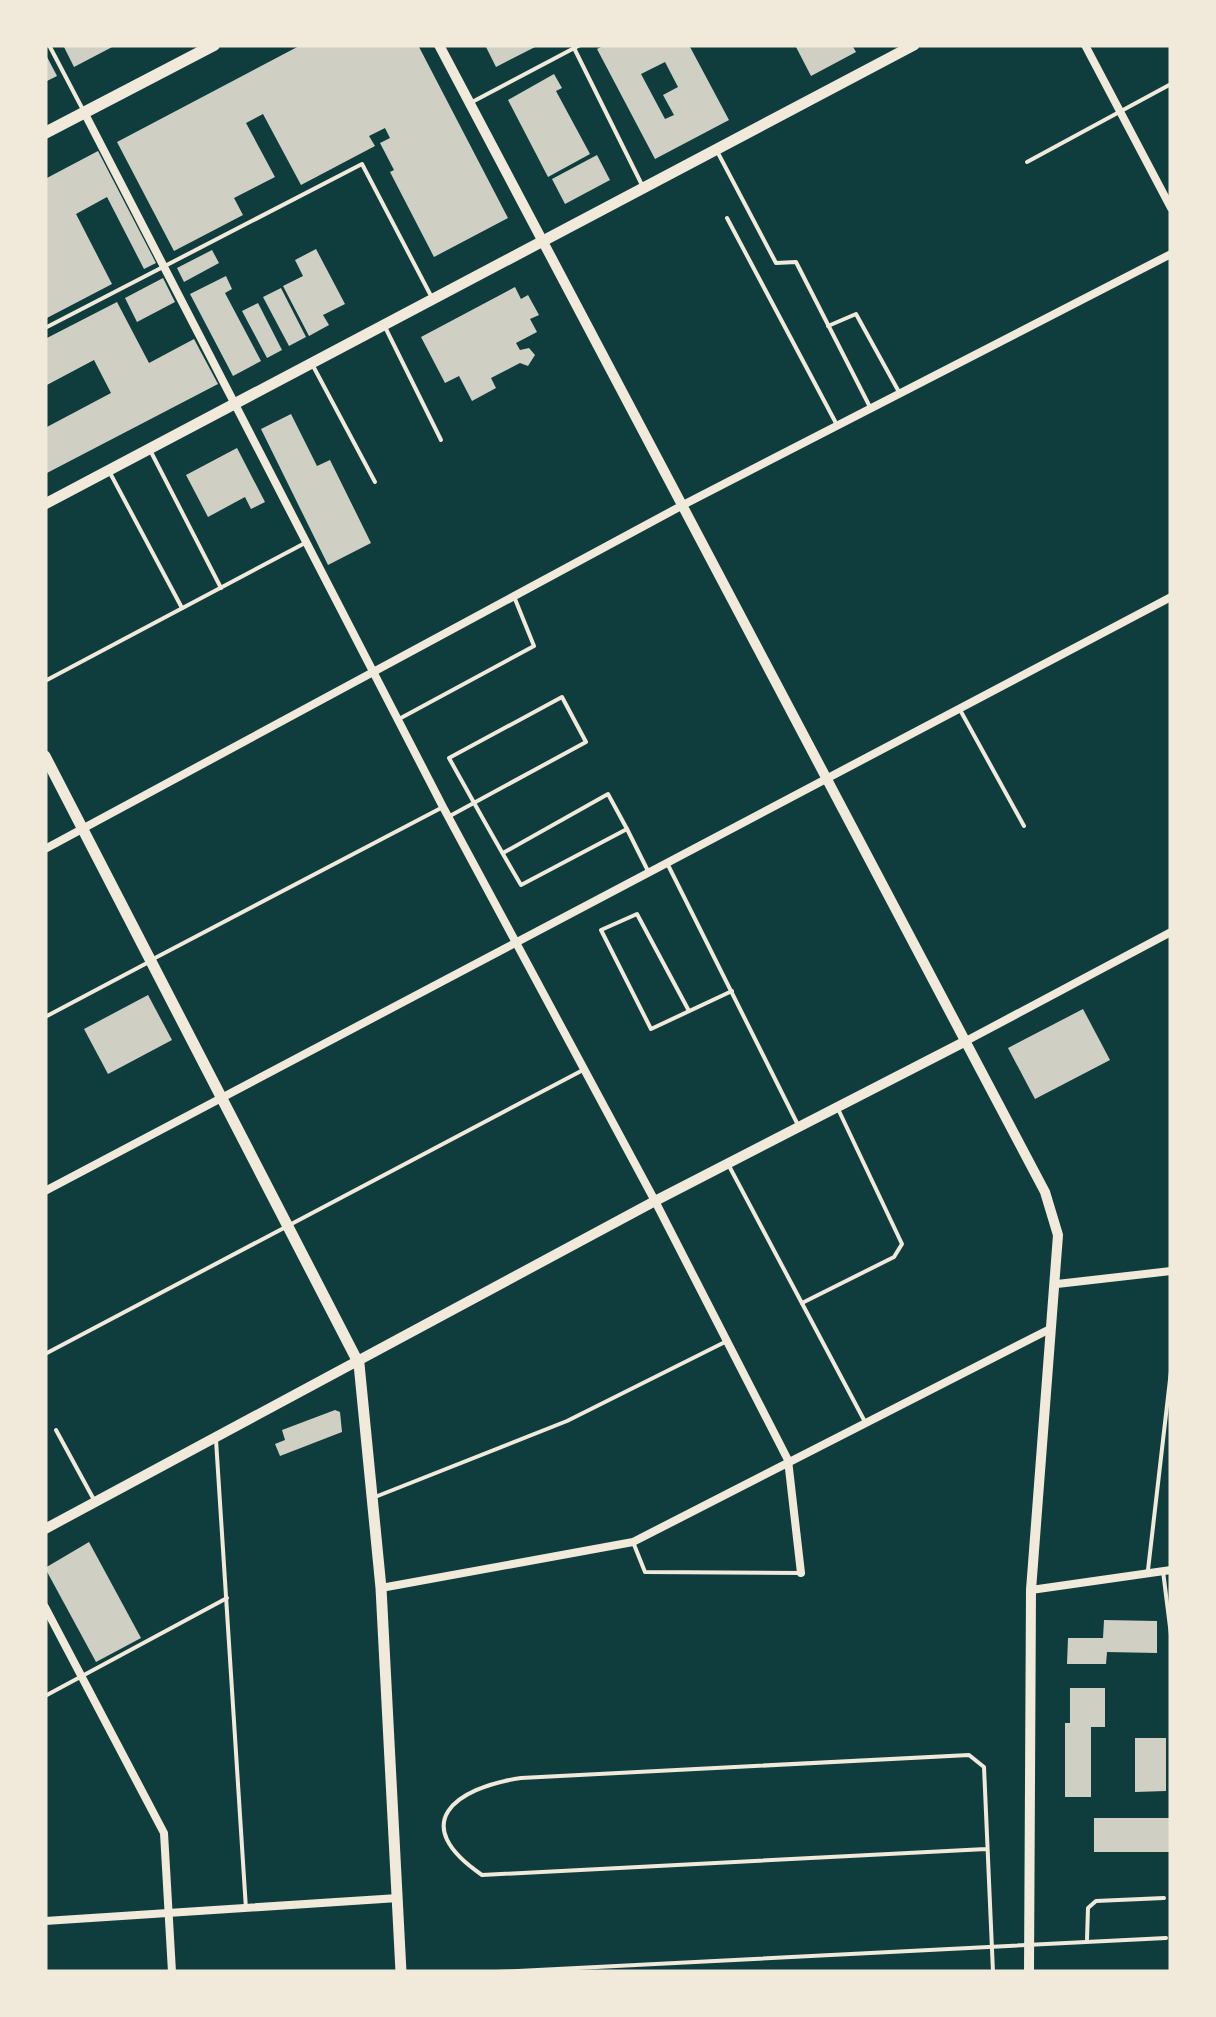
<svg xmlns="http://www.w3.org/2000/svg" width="1216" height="2017" font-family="Raleway,sans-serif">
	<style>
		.building { fill: #cfcfc3; fill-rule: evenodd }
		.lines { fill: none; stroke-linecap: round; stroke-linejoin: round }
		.service { stroke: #f1e9da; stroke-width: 4 }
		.minor { stroke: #f1e9da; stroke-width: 8 }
		.tertiary { stroke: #f1e9da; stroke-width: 10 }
		.secondary { stroke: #f1e9da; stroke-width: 11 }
		.primary { stroke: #f1e9da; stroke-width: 12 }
	</style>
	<rect width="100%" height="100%" fill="#0f3d3e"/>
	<!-- building -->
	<g class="building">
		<polygon points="63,45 116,45 74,67"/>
		<polygon points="301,45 418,45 508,218 434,257 390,172 394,170 380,143 390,138 385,128 369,136 375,146 301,185 263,114 246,123 275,177 234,198 243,215 174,251 117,142"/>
		<polygon points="485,45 539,45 496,67"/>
		<path d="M605,45H689L729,120L655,159L597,49ZM665,62L678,87L663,95L674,115L665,119L641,74Z"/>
		<polygon points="795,45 852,45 856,52 811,76"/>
		<polygon points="45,53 57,76 45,82"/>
		<polygon points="554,74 562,88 556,91 590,154 548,177 508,100"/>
		<polygon points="98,151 156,263 144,269 107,197 76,214 112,284 45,319 45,179"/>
		<polygon points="597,155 610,180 565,204 552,179"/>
		<polygon points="316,249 345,304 323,315 329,325 309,336 283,286 303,276 295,260"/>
		<polygon points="212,250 219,263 184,282 177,268"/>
		<polygon points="226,276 232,289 225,293 261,361 233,376 190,294"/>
		<polygon points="163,278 175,302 137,322 125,298"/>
		<polygon points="515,287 521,299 528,295 539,315 530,319 537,332 516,343 520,350 529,348 535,355 528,366 520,363 491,378 496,388 472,401 459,376 445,383 421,337"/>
		<polygon points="281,288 306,337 289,346 263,297"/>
		<polygon points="117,302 149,363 194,339 218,384 45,474 45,428 111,393 94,360 45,386 45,339"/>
		<polygon points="258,303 282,350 267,358 242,311"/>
		<polygon points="291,414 317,466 330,460 371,543 328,565 261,429"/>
		<polygon points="237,448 265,502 251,509 245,497 208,517 186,475"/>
		<polygon points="148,995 172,1040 108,1074 84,1029"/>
		<polygon points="1083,1009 1110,1060 1035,1099 1008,1048"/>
		<polygon points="335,1410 340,1412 342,1432 280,1456 275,1444 285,1440 282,1430"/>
		<polygon points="89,1542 141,1638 96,1662 45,1568"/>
		<polygon points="1104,1620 1157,1621 1157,1653 1107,1652 1106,1664 1067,1664 1068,1638 1103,1638"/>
		<polygon points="1070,1688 1105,1688 1105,1727 1091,1727 1091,1797 1065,1797 1065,1723 1070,1723"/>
		<polygon points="1135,1738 1166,1738 1166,1791 1135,1792"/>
		<rect x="1094" y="1818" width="75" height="34"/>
	</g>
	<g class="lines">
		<!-- service -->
		<g class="service">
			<polyline points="49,45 82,108"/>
			<polyline points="574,48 643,187"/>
			<polyline points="474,101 580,45"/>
			<polyline points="718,153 776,263 796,262 871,409"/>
			<polyline points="1027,162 1171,84"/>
			<polyline points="727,218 837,425"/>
			<polyline points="828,326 856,314 899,392"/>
			<polyline points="45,328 362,164 430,294"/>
			<polyline points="386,329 441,440"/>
			<polyline points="312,364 375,482"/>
			<polyline points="150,450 221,588"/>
			<polyline points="109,471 182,608"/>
			<polyline points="45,681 305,543"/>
			<polyline points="959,708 1024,826"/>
			<polyline points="399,719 534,646 515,599"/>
			<path d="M448,817L586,742L562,697L449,758C473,801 496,843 521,885L627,829L648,871"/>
			<polyline points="503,853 608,794 627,829"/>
			<polyline points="667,863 797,1123"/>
			<polyline points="155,958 443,807"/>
			<polyline points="689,1011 637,914 601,930 651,1029 732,991"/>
			<polyline points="45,1017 147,963"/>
			<polyline points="728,1164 864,1420"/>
			<polyline points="802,1303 894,1257 902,1244 839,1111"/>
			<polyline points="45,1354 583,1070"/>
			<polyline points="56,1430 93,1498"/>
			<polyline points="216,1440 246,1909"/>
			<polyline points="375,1497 567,1421 727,1341"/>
			<polyline points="633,1542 645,1572 801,1573"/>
			<polyline points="1148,1570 1171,1371"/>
			<polyline points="1163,1571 1171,1635"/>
			<polyline points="45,1696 227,1598"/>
			<path d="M986,1849L482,1875C407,1824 454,1788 521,1778L969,1755L984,1767L993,1972"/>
			<polyline points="1087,1939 1088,1908 1096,1901 1164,1898"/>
			<polyline points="496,1972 1166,1938"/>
		</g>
		<!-- minor -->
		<g class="minor">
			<polyline points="1085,45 1171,208"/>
			<polyline points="84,112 443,807 655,1201 788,1460 801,1573"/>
			<polyline points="45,849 683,505 1171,254"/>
			<polyline points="966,1041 1171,932"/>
			<polyline points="45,1191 1171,597"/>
			<polyline points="1057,1284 1171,1271"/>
			<polyline points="381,1588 633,1542 1048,1330"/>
			<polyline points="1031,1590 1171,1570"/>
			<polyline points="45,1607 164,1833 172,1972"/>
			<polyline points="45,1921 398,1898"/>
		</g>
		<!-- tertiary -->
		<g class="tertiary">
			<polyline points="439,45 1045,1192 1058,1235 1031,1590 1029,1972"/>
			<polyline points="45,1529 655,1201 966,1041"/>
		</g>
		<!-- secondary -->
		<g class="secondary">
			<polyline points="45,504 914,45"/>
			<polyline points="45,756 359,1364 381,1588 401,1972"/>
		</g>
		<!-- primary -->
		<polyline class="primary" points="45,133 214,45"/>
	</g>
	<!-- border -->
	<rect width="1216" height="2017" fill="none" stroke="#f1e9da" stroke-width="95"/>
</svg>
